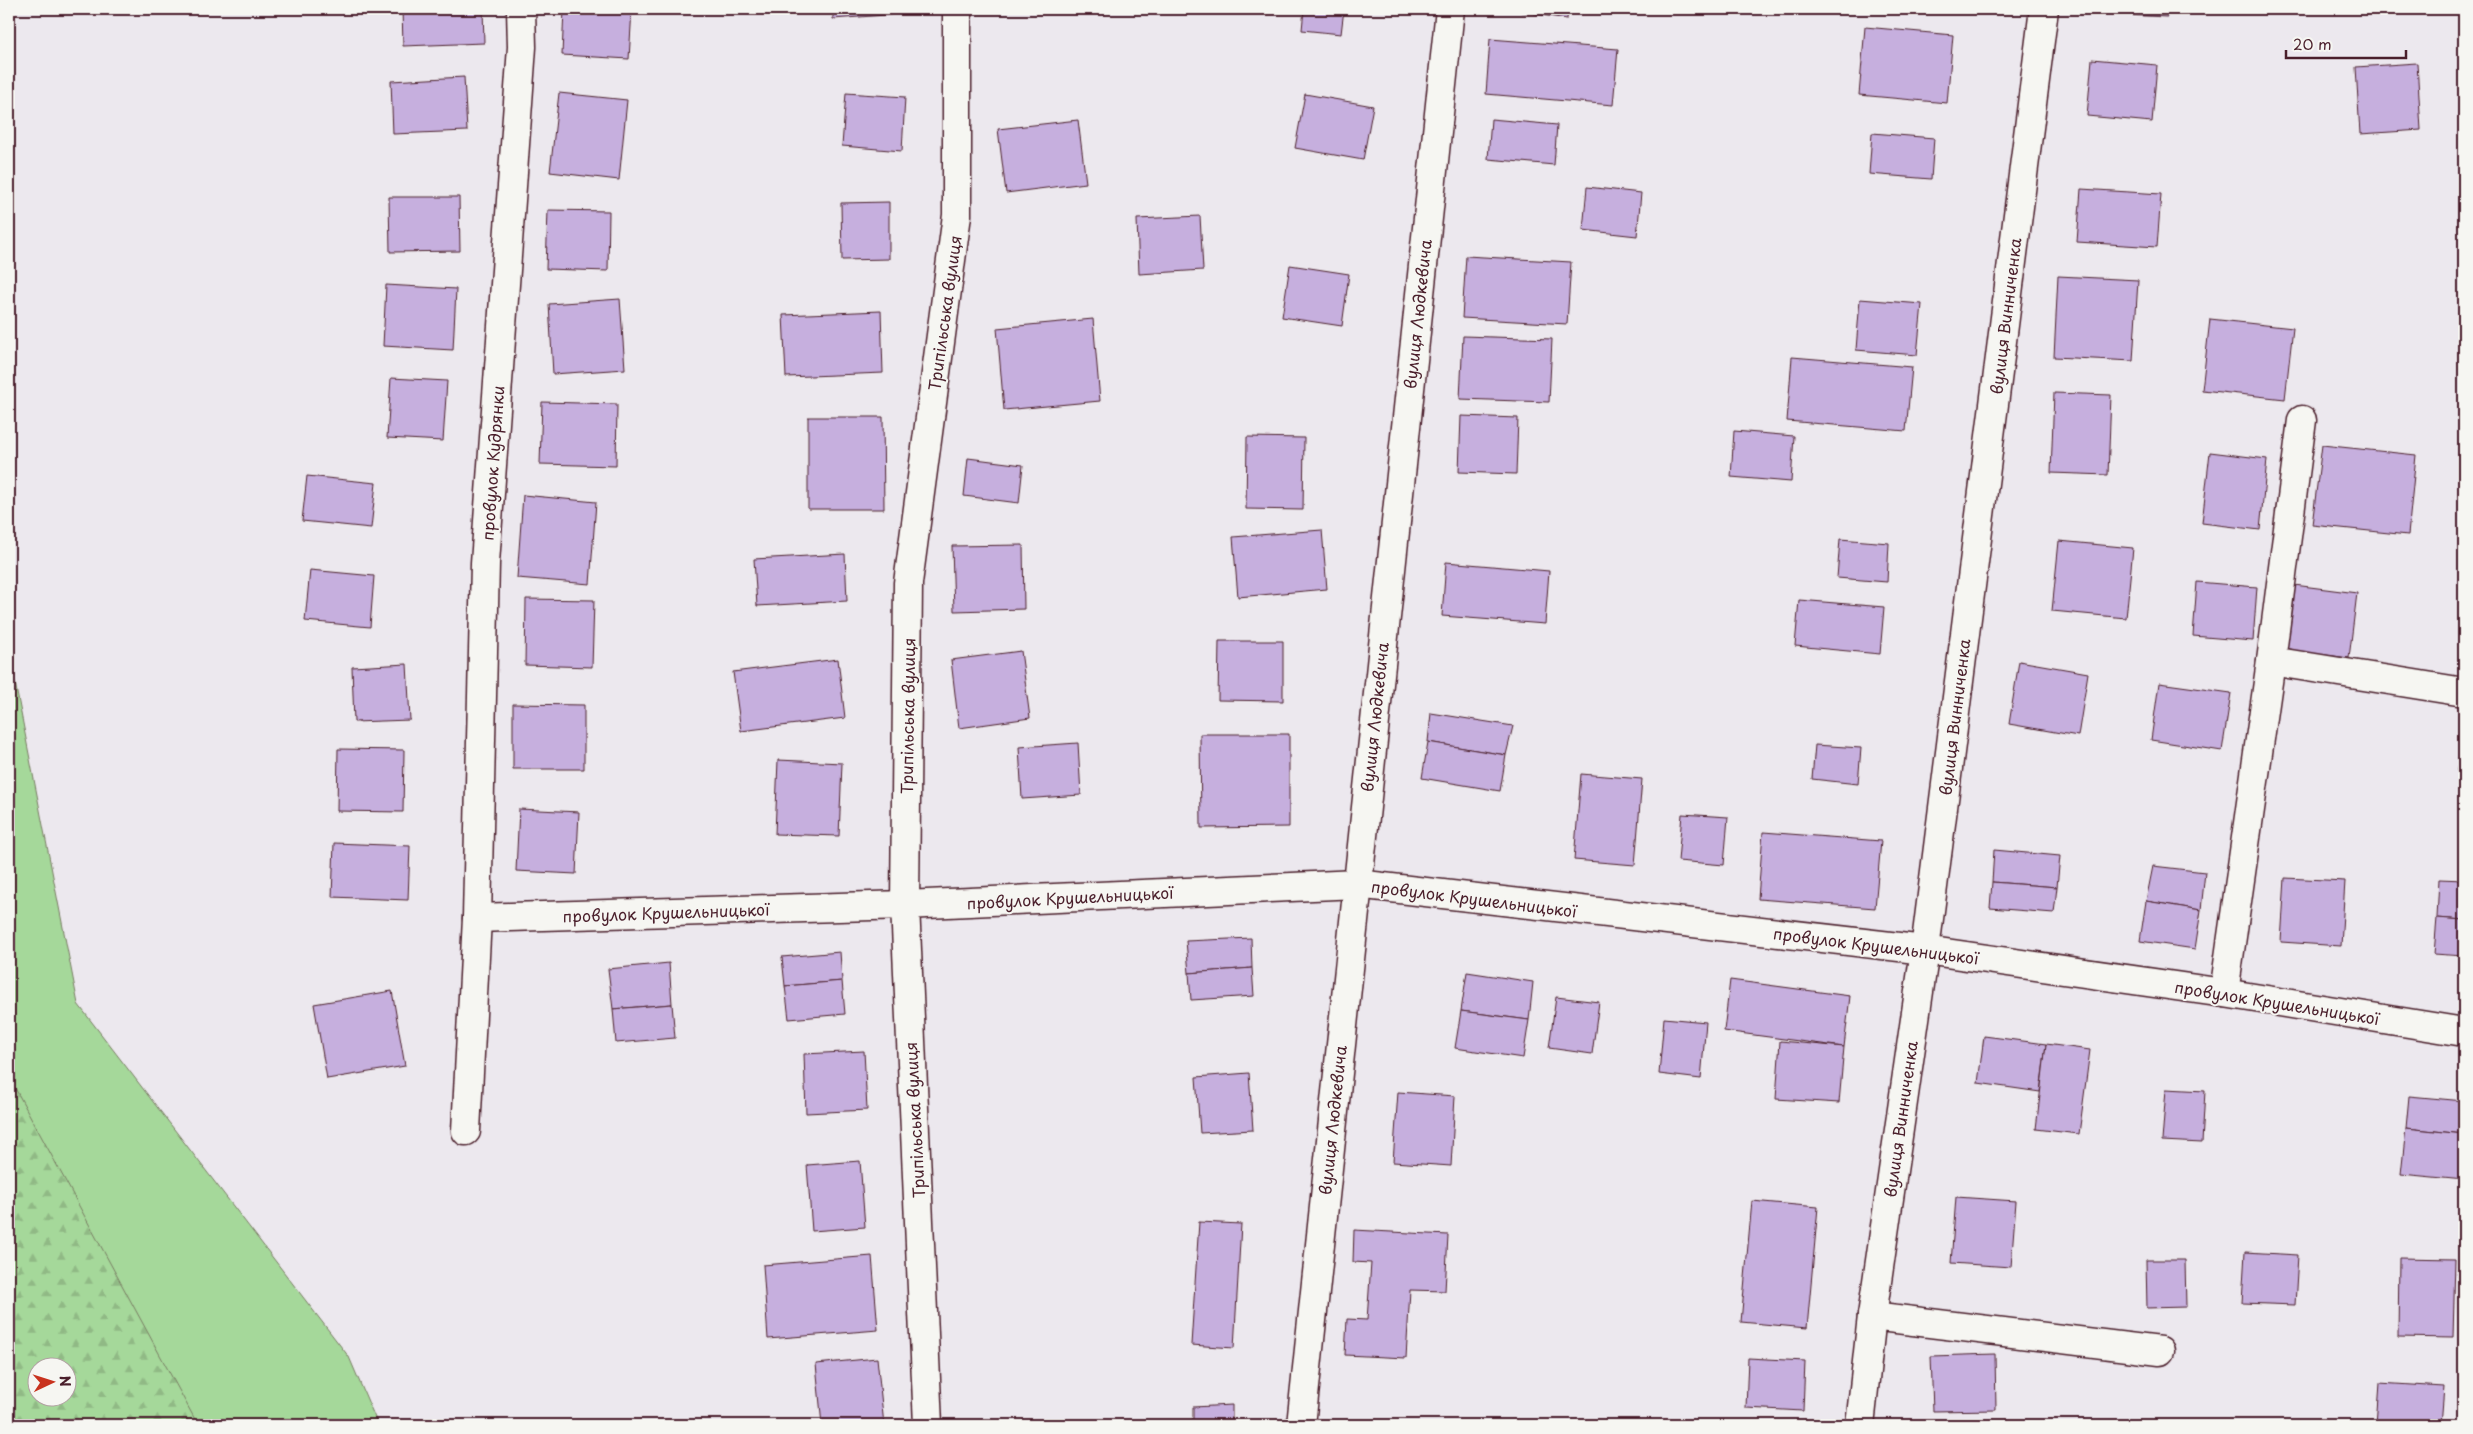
<svg xmlns="http://www.w3.org/2000/svg" width="2473" height="1434" font-family="'Playpen Sans',sans-serif">
	<style>
		.green { fill: #a5d89a; stroke: #787c62; fill-rule: evenodd }
		.forest { fill: url(#forest-firs); stroke: #787c62; fill-rule: evenodd }
		.building { fill: #c6afde; stroke: #4a1f2b }
		.lines { fill: none; stroke-linecap: round; stroke-linejoin: round }
		.street-casing { stroke: #4a1f2b; stroke-width: 31 }
		.street { stroke: #f6f6f2; stroke-width: 28 }
		.labels { text-anchor: middle; dominant-baseline: central; stroke-width: 4; stroke-linejoin: round; paint-order: stroke }
		.street-label { font-size: 16px; fill: #4a1f2b; stroke: #f6f6f2 }
	</style>
	<defs>
		<pattern id="forest-firs" width="22" height="20" patternUnits="userSpaceOnUse" patternTransform="scale(1.25)"><rect width="22" height="20" fill="#a5d89a"/><path d="M5 1l3.5 6h-7zM16 11l3.5 6h-7z" fill="#90b985"/></pattern>
	</defs>
	<rect width="100%" height="100%" fill="#ece8ee"/>
	<filter id="ink" filterUnits="userSpaceOnUse"><feTurbulence type="fractalNoise" baseFrequency=".02" numOctaves="2"/><feDisplacementMap in="SourceGraphic" scale="10" xChannelSelector="R" yChannelSelector="G"/><feConvolveMatrix kernelMatrix="1 2 1 2 8 2 1 2 1" color-interpolation-filters="sRGB"/></filter>
	<g filter="url(#ink)">
		<!-- green -->
		<path class="green" d="M9,652L78,1004L349,1357L378,1425H9ZM38,1366H68V1396H38Z"/>
		<!-- forest -->
		<path class="forest" d="M9,1077L198,1425H9ZM38,1366H68V1396H38Z"/>
		<!-- building -->
		<g class="building">
			<polygon points="402,9 483,9 484,43 403,46"/>
			<polygon points="564,9 632,9 629,59 562,55"/>
			<polygon points="833,9 912,9 912,13 833,19"/>
			<polygon points="1304,9 1344,9 1341,34 1302,30"/>
			<polygon points="1504,9 1568,9 1567,19"/>
			<polygon points="2106,9 2168,9 2167,17 2105,14"/>
			<polygon points="1865,27 1953,35 1947,103 1859,95"/>
			<polygon points="1490,39 1618,49 1613,105 1486,94"/>
			<polygon points="2092,59 2157,65 2152,122 2087,116"/>
			<polygon points="2417,63 2421,130 2360,134 2356,67"/>
			<polygon points="464,77 467,131 393,134 391,81"/>
			<polygon points="559,93 627,100 619,180 550,172"/>
			<polygon points="846,93 905,97 902,151 842,146"/>
			<polygon points="1305,94 1373,106 1363,160 1295,148"/>
			<polygon points="1491,119 1557,125 1554,165 1488,159"/>
			<polygon points="1078,120 1086,183 1006,193 998,129"/>
			<polygon points="1872,133 1934,138 1931,179 1869,174"/>
			<polygon points="1587,187 1641,193 1637,236 1583,230"/>
			<polygon points="2081,189 2161,194 2157,247 2077,242"/>
			<polygon points="389,197 459,197 460,251 390,252"/>
			<polygon points="889,202 889,259 842,260 841,203"/>
			<polygon points="548,210 609,211 608,271 546,269"/>
			<polygon points="1200,216 1203,270 1139,274 1137,219"/>
			<polygon points="1466,256 1571,262 1567,324 1462,318"/>
			<polygon points="1290,265 1349,274 1342,326 1282,317"/>
			<polygon points="2058,276 2138,280 2133,361 2054,357"/>
			<polygon points="386,285 456,289 453,350 383,346"/>
			<polygon points="620,299 625,369 553,374 549,304"/>
			<polygon points="1860,299 1922,304 1917,355 1856,350"/>
			<polygon points="881,311 883,373 786,377 783,315"/>
			<polygon points="1093,319 1100,401 1004,410 997,328"/>
			<polygon points="2210,319 2293,328 2285,399 2202,390"/>
			<polygon points="1463,336 1552,339 1549,402 1460,399"/>
			<polygon points="1792,357 1912,367 1906,431 1787,421"/>
			<polygon points="391,378 447,381 443,441 387,438"/>
			<polygon points="2054,393 2111,395 2108,475 2051,473"/>
			<polygon points="542,402 617,404 616,466 540,464"/>
			<polygon points="1461,416 1518,418 1516,474 1459,472"/>
			<polygon points="808,417 883,417 884,509 808,509"/>
			<polygon points="1734,431 1794,436 1791,482 1731,477"/>
			<polygon points="1247,437 1304,438 1303,510 1246,509"/>
			<polygon points="2322,445 2416,455 2408,535 2312,525"/>
			<polygon points="2210,452 2267,459 2260,530 2202,523"/>
			<polygon points="968,458 1023,465 1019,503 964,496"/>
			<polygon points="307,476 376,483 371,528 302,521"/>
			<polygon points="523,495 596,502 590,584 517,578"/>
			<polygon points="1322,530 1327,589 1238,597 1233,537"/>
			<polygon points="1840,539 1889,543 1887,582 1837,578"/>
			<polygon points="2059,541 2133,548 2126,618 2052,611"/>
			<polygon points="1023,545 1024,609 954,611 952,546"/>
			<polygon points="845,554 847,601 757,606 754,559"/>
			<polygon points="1446,562 1549,571 1545,624 1442,616"/>
			<polygon points="310,570 374,576 370,627 305,621"/>
			<polygon points="2197,582 2257,587 2253,641 2193,636"/>
			<polygon points="2294,585 2357,593 2349,658 2286,650"/>
			<polygon points="526,599 594,600 592,667 525,665"/>
			<polygon points="1799,600 1884,607 1880,654 1795,646"/>
			<polygon points="1219,641 1283,641 1283,701 1218,700"/>
			<polygon points="1021,651 1030,718 959,728 951,660"/>
			<polygon points="838,659 845,718 741,731 733,672"/>
			<polygon points="2019,661 2088,673 2078,736 2009,724"/>
			<polygon points="407,664 410,720 354,722 352,667"/>
			<polygon points="2159,683 2231,693 2222,751 2151,740"/>
			<polygon points="513,704 584,705 584,769 513,769"/>
			<polygon points="1431,713 1513,726 1506,755 1428,742"/>
			<polygon points="2462,723 2464,723 2464,771 2457,771"/>
			<polygon points="1200,734 1289,734 1289,827 1201,828"/>
			<polygon points="1428,742 1506,755 1500,791 1422,778"/>
			<polygon points="1078,743 1081,795 1022,799 1019,747"/>
			<polygon points="1815,745 1861,748 1858,784 1812,779"/>
			<polygon points="338,749 404,750 403,812 337,811"/>
			<polygon points="778,760 842,763 839,836 775,834"/>
			<polygon points="1581,774 1642,779 1635,865 1574,860"/>
			<polygon points="519,809 579,812 576,874 516,871"/>
			<polygon points="1682,814 1728,817 1724,865 1678,861"/>
			<polygon points="1763,832 1881,841 1875,908 1758,899"/>
			<polygon points="334,843 410,846 408,900 332,897"/>
			<polygon points="1994,850 2060,856 2057,887 1992,882"/>
			<polygon points="2153,866 2205,872 2201,910 2146,901"/>
			<polygon points="2285,878 2345,881 2341,946 2281,942"/>
			<polygon points="2439,879 2464,880 2464,920 2437,918"/>
			<polygon points="1992,882 2057,887 2054,913 1990,908"/>
			<polygon points="2146,901 2201,910 2195,949 2140,941"/>
			<polygon points="2437,918 2464,920 2464,956 2434,954"/>
			<polygon points="1251,938 1252,968 1189,973 1186,941"/>
			<polygon points="840,952 842,981 785,986 782,957"/>
			<polygon points="669,963 672,1004 613,1009 608,969"/>
			<polygon points="1252,968 1254,996 1191,1000 1189,973"/>
			<polygon points="1467,972 1533,982 1529,1020 1461,1011"/>
			<polygon points="1730,980 1850,996 1844,1047 1724,1031"/>
			<polygon points="842,981 845,1014 789,1019 785,986"/>
			<polygon points="392,991 405,1066 327,1079 314,1004"/>
			<polygon points="1556,997 1599,1002 1592,1054 1549,1048"/>
			<polygon points="672,1004 675,1038 616,1043 613,1009"/>
			<polygon points="1461,1011 1529,1020 1523,1058 1455,1048"/>
			<polygon points="1664,1018 1706,1022 1701,1079 1659,1074"/>
			<polygon points="1984,1036 2046,1044 2040,1092 1978,1083"/>
			<polygon points="1780,1041 1844,1047 1839,1103 1776,1099"/>
			<polygon points="2046,1044 2090,1050 2079,1134 2036,1129"/>
			<polygon points="864,1051 867,1110 806,1113 804,1054"/>
			<polygon points="1249,1073 1253,1130 1200,1133 1196,1077"/>
			<polygon points="2166,1089 2205,1091 2202,1143 2162,1141"/>
			<polygon points="1398,1092 1455,1096 1451,1166 1393,1162"/>
			<polygon points="2409,1096 2464,1101 2464,1134 2406,1128"/>
			<polygon points="2406,1128 2464,1134 2464,1180 2401,1174"/>
			<polygon points="860,1161 865,1227 812,1231 807,1165"/>
			<polygon points="1956,1197 2016,1201 2011,1267 1951,1263"/>
			<polygon points="1752,1201 1818,1207 1807,1328 1741,1322"/>
			<polygon points="1199,1222 1241,1224 1234,1348 1191,1345"/>
			<polygon points="1354,1230 1448,1235 1445,1291 1410,1290 1406,1358 1345,1355 1347,1319 1367,1320 1371,1263 1353,1262"/>
			<polygon points="2245,1252 2298,1255 2295,1305 2242,1303"/>
			<polygon points="872,1256 878,1330 768,1339 763,1265"/>
			<polygon points="2399,1258 2455,1259 2453,1338 2398,1337"/>
			<polygon points="2146,1260 2185,1260 2186,1307 2147,1308"/>
			<polygon points="1995,1354 1996,1410 1933,1411 1931,1356"/>
			<polygon points="877,1358 884,1425 822,1425 816,1364"/>
			<polygon points="1748,1358 1805,1361 1803,1411 1746,1408"/>
			<polygon points="2379,1383 2444,1387 2441,1425 2376,1425"/>
			<polygon points="1232,1405 1232,1425 1193,1425 1193,1407"/>
		</g>
		<g class="lines">
			<defs>
				<g id="street">
					<polyline points="2271,661 2464,692"/>
					<polyline points="477,918 905,905 1357,884 1925,950 2224,993 2464,1032"/>
					<polyline points="2224,993 2271,661 2302,420"/>
					<polyline points="466,1131 477,918 485,563 522,47 521,9"/>
					<polyline points="1872,1316 2160,1351"/>
					<polyline points="928,1425 905,905 908,583 957,215 957,9"/>
					<polyline points="1301,1425 1450,9"/>
					<polyline points="1860,1425 1872,1316 1925,950 2044,9"/>
				</g>
			</defs>
			<!-- street casing -->
			<use href="#street" class="street-casing"/>
			<!-- street -->
			<use href="#street" class="street"/>
		</g>
	</g>
	<g class="labels">
		<!-- street labels -->
		<g class="street-label">
			<text transform="translate(944 313) rotate(-82)">Трипільська вулиця</text>
			<text transform="translate(1417 314) rotate(-84)">вулиця Людкевича</text>
			<text transform="translate(2005 316) rotate(-83)">вулиця Винниченка</text>
			<text transform="translate(492 463) rotate(-86)">провулок Кудрянки</text>
			<text transform="translate(907 716) rotate(-89)">Трипільська вулиця</text>
			<text transform="translate(1374 717) rotate(-84)">вулиця Людкевича</text>
			<text transform="translate(1954 717) rotate(-83)">вулиця Винниченка</text>
			<text transform="translate(1070 897) rotate(-3)">провулок Крушельницької</text>
			<text transform="translate(1474 898) rotate(7)">провулок Крушельницької</text>
			<text transform="translate(666 912) rotate(-2)">провулок Крушельницької</text>
			<text transform="translate(1876 945) rotate(7)">провулок Крушельницької</text>
			<text transform="translate(2277 1002) rotate(9)">провулок Крушельницької</text>
			<text transform="translate(1900 1119) rotate(-82)">вулиця Винниченка</text>
			<text transform="translate(914 1120) rotate(-93)">Трипільська вулиця</text>
			<text transform="translate(1332 1120) rotate(-84)">вулиця Людкевича</text>
		</g>
	</g>
	<!-- margin -->
	<rect width="2473" height="1434" fill="none" stroke="#f6f6f2" stroke-width="30"/>
	<rect x="15" y="15" width="2443" height="1404" fill="none" stroke="#4a1f2b" stroke-width="2" filter="url(#ink)"/>
	<!-- north arrow -->
	<g transform="translate(52 1382) rotate(86)"><circle r="24" fill="#f6f6f2" stroke="#b1a0a2"/>
	<path d="M0-4L9 19L0 12L-9 19Z" fill="#c8321e"/>
	<text y="-8" font-size="14" font-weight="bold" text-anchor="middle" fill="#4a1f2b">N</text>
	</g>
	<!-- scale -->
	<path d="M2286 50v8h120v-8" fill="none" stroke="#4a1f2b" stroke-width="2.5"/>
	<text x="2293" y="50" font-size="15" fill="#4a1f2b" stroke="#f6f6f2" stroke-width="4" paint-order="stroke">20 m</text>
</svg>
